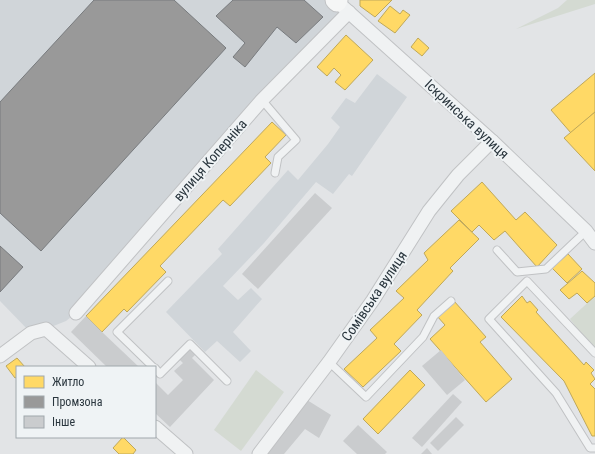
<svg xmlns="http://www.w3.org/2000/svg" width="595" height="454" font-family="'Roboto Condensed',sans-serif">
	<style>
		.built { fill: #d0d5d9 }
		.green { fill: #d4dad2 }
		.homes { fill: #ffd966; stroke: #bfa85a }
		.industry { fill: #999; stroke: #787b7e }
		.building { fill: #caccce }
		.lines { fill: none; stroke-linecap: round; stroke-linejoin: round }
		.lane-casing { stroke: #c0c2c4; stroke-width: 9 }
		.street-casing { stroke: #c0c2c4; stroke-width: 15 }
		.secondary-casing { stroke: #c0c2c4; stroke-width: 21 }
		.lane { stroke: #f0f2f3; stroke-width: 7 }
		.street { stroke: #f0f2f3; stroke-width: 13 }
		.secondary { stroke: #f5f6f6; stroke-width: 19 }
		.labels { text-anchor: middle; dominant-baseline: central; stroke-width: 4; stroke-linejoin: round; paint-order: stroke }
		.street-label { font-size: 14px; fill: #2a363e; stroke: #eff3f5 }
	</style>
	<rect width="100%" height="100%" fill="#e2e4e6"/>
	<!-- built -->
	<g class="built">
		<polygon points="0,0 334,0 349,12 76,313 66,321 46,329 31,333 0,301"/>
		<polygon points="377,74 407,97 352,176 349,174 333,194 316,182 264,243 223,286 238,300 251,288 262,299 233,332 251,351 240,362 217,341 205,352 166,312 222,254 218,249 288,170 298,180 328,144 340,127 331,118 346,98 355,103"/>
	</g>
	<!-- green -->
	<g class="green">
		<polygon points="567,0 595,0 595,4 516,29 558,8"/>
		<polygon points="595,296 595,351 570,319"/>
		<polygon points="256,370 284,392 241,451 214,430"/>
	</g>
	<!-- homes -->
	<g class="homes">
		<polygon points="360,0 392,0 375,17 360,6"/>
		<polygon points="390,6 400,14 403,10 410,15 395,33 378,21"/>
		<polygon points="346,35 373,60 345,90 335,82 341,75 334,68 327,76 317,67"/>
		<polygon points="418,38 429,48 422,56 411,47"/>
		<polygon points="595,73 595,112 571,133 551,110"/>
		<polygon points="595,112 595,171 564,138"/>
		<polygon points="272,122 286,135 265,157 271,163 230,206 223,200 160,266 166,272 127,312 124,309 102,332 86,316"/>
		<polygon points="482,182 516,220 525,212 557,245 537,267 505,231 494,240 479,225 472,232 451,211"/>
		<polygon points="459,220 479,239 450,268 453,271 417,310 422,315 394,344 401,351 363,387 344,369 377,338 370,330 404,298 396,291 428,260 424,253"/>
		<polygon points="568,254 582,269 567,283 552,268"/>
		<polygon points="582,271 595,283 595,296 587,303 577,293 569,299 560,290"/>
		<polygon points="522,296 527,303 530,301 538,310 536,312 584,365 586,362 594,370 591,373 595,379 590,384 595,389 595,436 592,436 564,381 501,317"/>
		<polygon points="454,301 486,337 480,342 512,379 486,402 430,339 445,325 437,316"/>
		<polygon points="17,358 25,367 17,367 17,377 15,378 6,366"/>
		<polygon points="410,370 425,385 378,434 363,419"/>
		<polygon points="123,437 136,450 133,454 119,454 113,448"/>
	</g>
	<!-- industry -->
	<g class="industry">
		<polygon points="94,0 174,0 226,48 41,251 0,213 0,102"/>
		<polygon points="233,0 304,0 323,17 296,43 277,27 245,67 233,57 245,43 216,16"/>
		<polygon points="0,246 23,267 0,292"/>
	</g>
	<!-- building -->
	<g class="building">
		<polygon points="315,193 332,208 258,289 242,274"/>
		<polygon points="86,316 102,332 139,367 107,367 71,332"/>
		<polygon points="189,346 196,354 192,358 214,380 170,427 155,413 155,382 168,395 183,380 174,371 183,363 178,358"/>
		<polygon points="441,350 465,380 447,395 422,366"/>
		<polygon points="453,394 462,402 422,447 412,438"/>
		<polygon points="307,400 331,415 319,438 305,429 284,454 265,454"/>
		<polygon points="456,417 464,425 438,451 430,443"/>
		<polygon points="358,425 387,452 385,454 357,454 343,441"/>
		<polygon points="427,448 432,454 421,454"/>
	</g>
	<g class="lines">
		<defs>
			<g id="lane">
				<polyline points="262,100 296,140 278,157 275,173"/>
				<polyline points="497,250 517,272 546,269 586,231"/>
				<polyline points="595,353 527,281 489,319 556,393 590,448 595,448"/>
				<polyline points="329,362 366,397 423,337 434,316 451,301"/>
				<polyline points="153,367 117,332 168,281"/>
				<polyline points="155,368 160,374 190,344 227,381"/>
			</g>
			<g id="street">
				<polyline points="343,7 492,141 586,231 595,243"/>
				<polyline points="76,313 262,100 349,12"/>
				<polyline points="0,356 31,333 46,329 89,367"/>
				<polyline points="155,427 186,454"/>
				<polyline points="259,454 329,362 373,300 429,211 458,175 492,141"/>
			</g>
			<polyline id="secondary" points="335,0 337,2 338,0"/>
		</defs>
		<!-- lane casing -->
		<use href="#lane" class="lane-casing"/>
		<!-- street casing -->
		<use href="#street" class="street-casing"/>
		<!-- secondary casing -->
		<use href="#secondary" class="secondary-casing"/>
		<!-- lane -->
		<use href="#lane" class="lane"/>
		<!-- street -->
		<use href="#street" class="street"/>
		<!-- secondary -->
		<use href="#secondary" class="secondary"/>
	</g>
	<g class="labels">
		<!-- street labels -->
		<g class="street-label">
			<text transform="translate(467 119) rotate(43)">Іскринська вулиця</text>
			<text transform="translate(210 160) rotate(-49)">вулиця Коперніка</text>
			<text transform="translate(374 296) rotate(-56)">Сомівська вулиця</text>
		</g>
	</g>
	<!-- legend -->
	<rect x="16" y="366" width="140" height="72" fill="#eff3f5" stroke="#a0a7ac"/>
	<rect x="24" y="376" width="20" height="12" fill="#ffd966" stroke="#a0a7ac"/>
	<text x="52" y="386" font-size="12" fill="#2a363e">Житло</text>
	<rect x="24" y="396" width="20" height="12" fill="#999999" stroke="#a0a7ac"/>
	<text x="52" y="406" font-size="12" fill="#2a363e">Промзона</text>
	<rect x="24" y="416" width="20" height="12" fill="#caccce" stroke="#a0a7ac"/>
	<text x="52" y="426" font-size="12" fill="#2a363e">Інше</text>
</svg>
